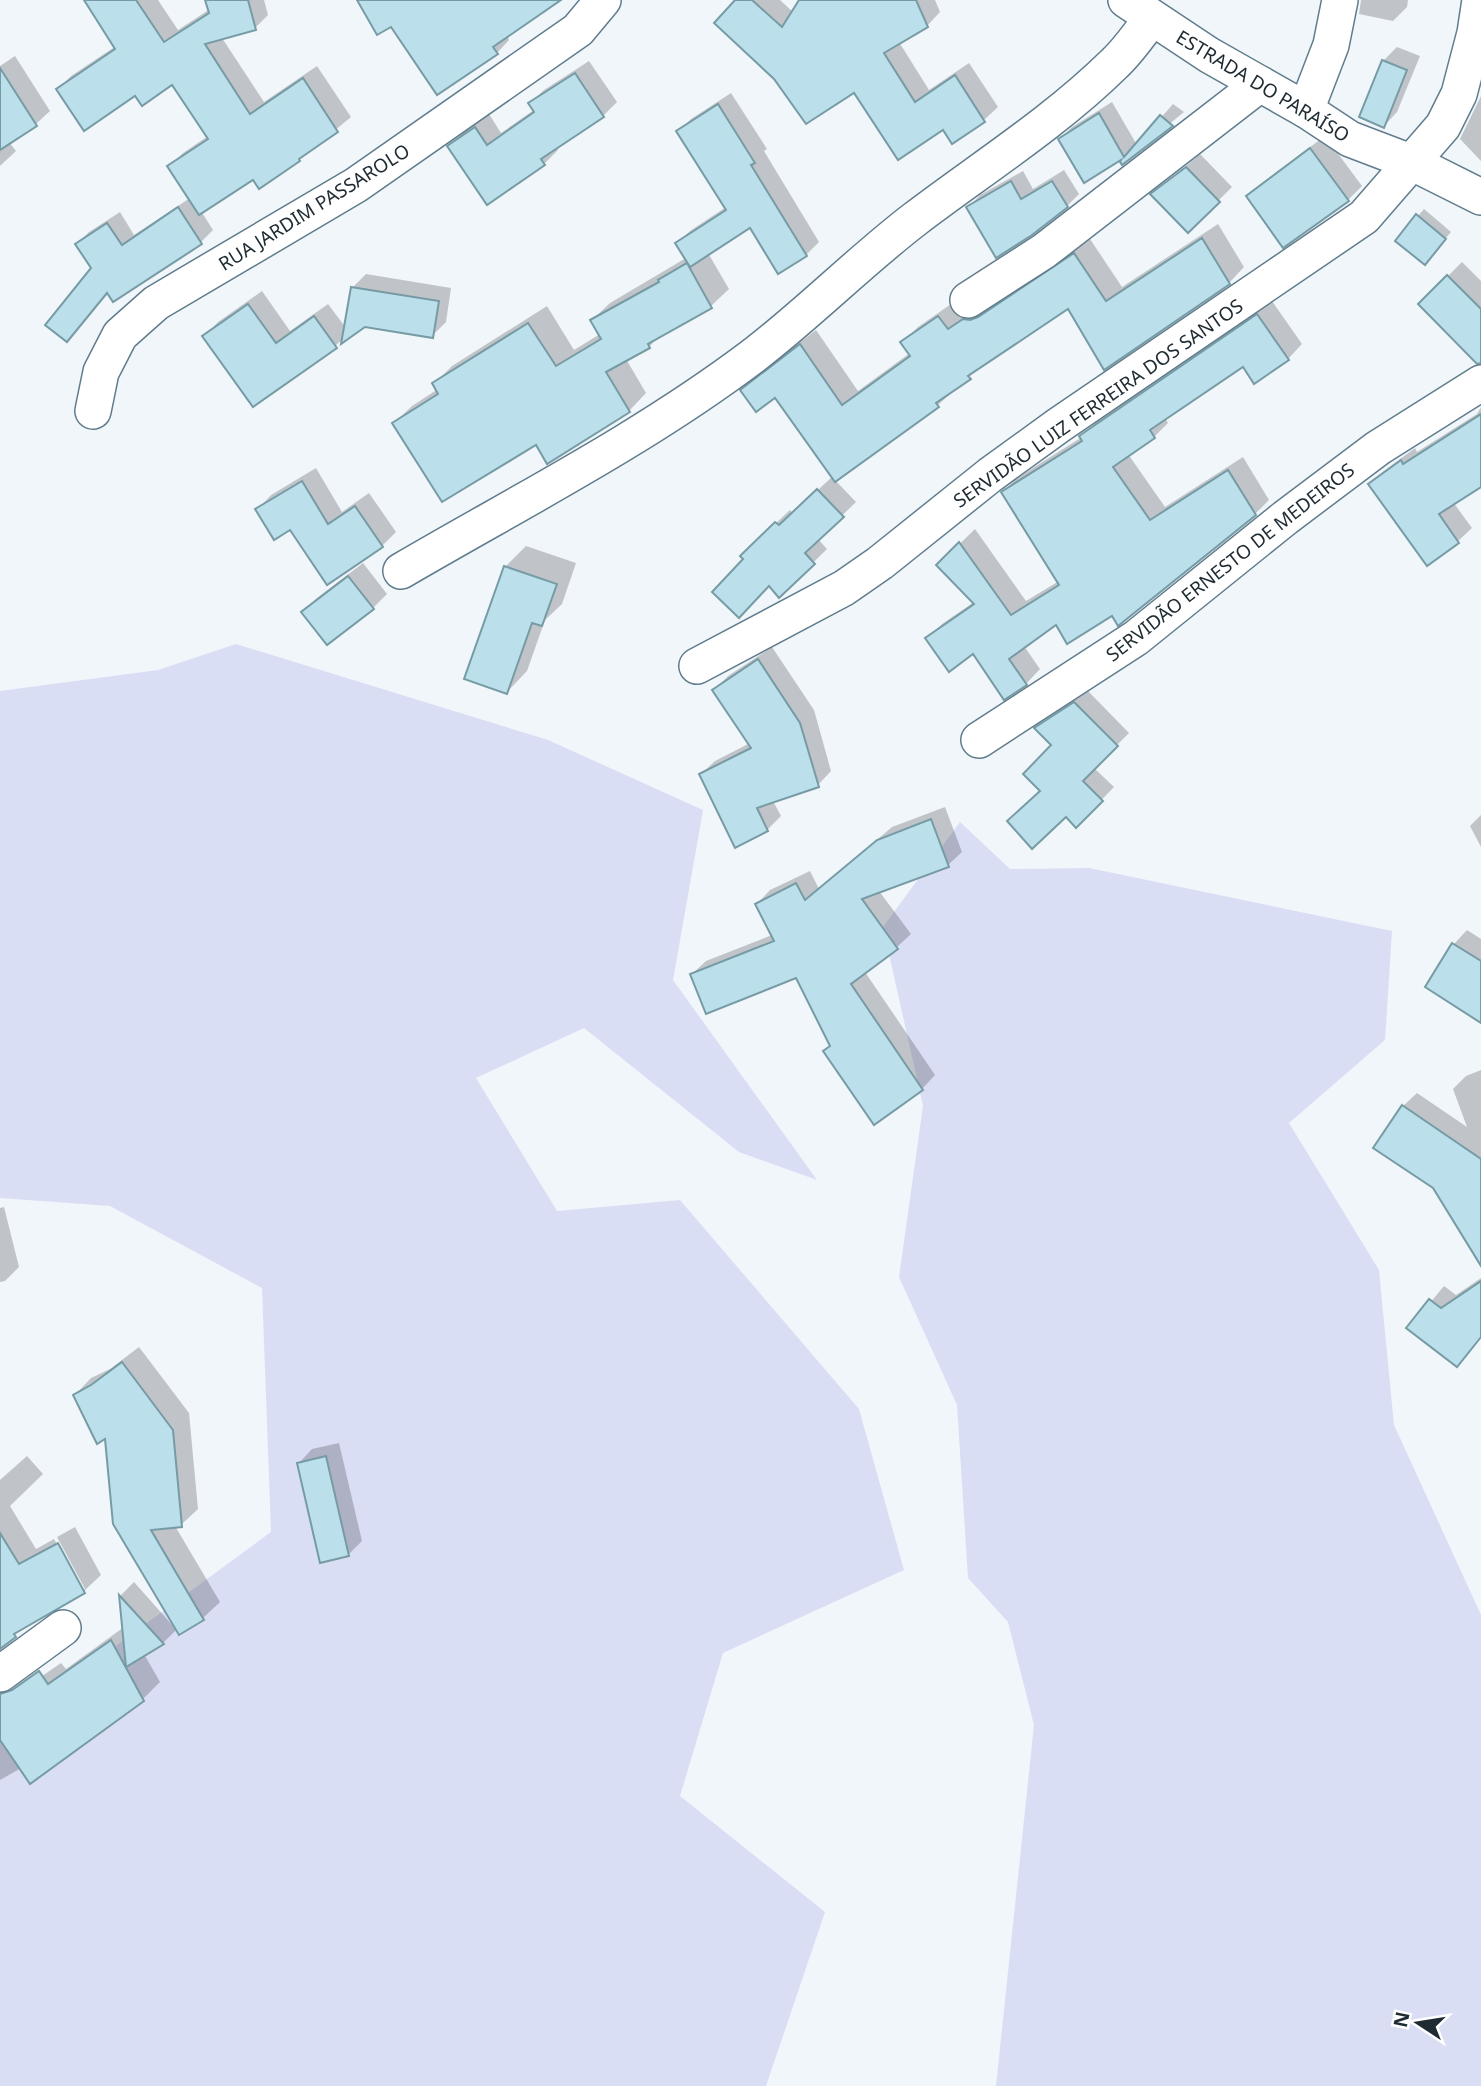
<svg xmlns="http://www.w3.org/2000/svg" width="1481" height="2086" font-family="'Noto Sans',sans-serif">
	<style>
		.green { fill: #dadef5 }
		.shadow { fill: #0003 }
		.building { fill: #bbe0eb; stroke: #779ba5; stroke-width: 2 }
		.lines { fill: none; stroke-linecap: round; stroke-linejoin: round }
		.minor-casing { stroke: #607c8d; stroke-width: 38 }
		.minor { stroke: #fff; stroke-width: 35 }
		.labels { text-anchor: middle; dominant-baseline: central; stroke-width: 5; stroke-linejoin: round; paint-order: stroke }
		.street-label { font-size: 19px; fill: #1f2b32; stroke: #fff }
	</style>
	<rect width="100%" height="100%" fill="#f0f6fa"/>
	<!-- green -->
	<g class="green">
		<polygon points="236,644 548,740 703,810 673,980 817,1180 739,1152 584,1028 476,1078 557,1211 680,1200 859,1409 904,1570 723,1653 680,1796 825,1912 766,2086 0,2086 0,1731 271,1532 262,1288 110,1206 0,1198 0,691 158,670"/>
		<polygon points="960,822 1010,869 1089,868 1392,931 1385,1040 1289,1123 1379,1270 1394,1425 1481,1615 1481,2086 996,2086 1034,1725 1008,1622 968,1578 957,1405 899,1277 923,1106 883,927"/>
	</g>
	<!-- shadow -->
	<g class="shadow">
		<polygon points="86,0 158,0 178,30 210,9 207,0 264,0 268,15 255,28 222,38 264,102 317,66 351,117 299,160 253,177 201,211 213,230 201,242 109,292 67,340 93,268 77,244 89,232 120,212 134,235 190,198 169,167 183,153 208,136 173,82 136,94 58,89 71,76 116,46"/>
		<polygon points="359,0 557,0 507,36 509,40 497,53 392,25"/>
		<polygon points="738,0 780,0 793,12 801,0 935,0 940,12 927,26 899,42 929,90 969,63 998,107 984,120 953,141 944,127 854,90"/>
		<polygon points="1361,0 1408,0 1407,7 1393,21 1359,14"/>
		<polygon points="1397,47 1420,56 1397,112 1384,126 1383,61"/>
		<polygon points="15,56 50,111 36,124 9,142 16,151 0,166 0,66"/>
		<polygon points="589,61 617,102 603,116 555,147 558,150 544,164 450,146 463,132 489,114 501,133 534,110 530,103 544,90"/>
		<polygon points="731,93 767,149 764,151 819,242 806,255 751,226 708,253 729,289 711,306 660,335 649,347 626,359 646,393 629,411 536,443 394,423 412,406 438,389 434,384 452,366 547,306 574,350 600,334 592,320 610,303 686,258 677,243 690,231 726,207 678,132 691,119"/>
		<polygon points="1481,96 1481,161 1460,139"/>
		<polygon points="1112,102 1137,145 1173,104 1184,112 1122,163 1128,154 1084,180 1060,139 1072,127"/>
		<polygon points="1325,136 1362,186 1348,200 1284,245 1248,196 1262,183"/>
		<polygon points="1200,154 1232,187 1188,231 1153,194"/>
		<polygon points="1064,170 1079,194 1067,206 969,207 980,195 1023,171 1033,189"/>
		<polygon points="1424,209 1451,232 1431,256 1418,216"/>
		<polygon points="1218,224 1244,267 1229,283 1105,367 1069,306 985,362 938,405 835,480 856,502 818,539 827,549 780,595 746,559 756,542 790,510 793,513 833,476 775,396 742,390 757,375 816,330 858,391 910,353 903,342 918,327 954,302 995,303 1090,239 1122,287"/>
		<polygon points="1462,262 1481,281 1481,336 1420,304"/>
		<polygon points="366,274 451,288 446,322 432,336 365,325 344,338 335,346 254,405 205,336 218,322 262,291 290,331 328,304 346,328 352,288"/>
		<polygon points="1272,301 1302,344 1288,359 1243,365 1165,418 1168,423 1154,437 1128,454 1165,507 1243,457 1269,500 1255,514 1112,614 1057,623 1024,646 1040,669 1026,684 973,652 928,638 942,624 974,602 938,565 975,529 1026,601 1059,581 1003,492 1017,478 1082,437 1096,422"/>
		<polygon points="1481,407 1481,485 1453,502 1472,528 1458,541 1427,563 1370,484 1384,471 1415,448 1417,452 1477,414"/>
		<polygon points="316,468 342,512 369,493 396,532 382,546 291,528 258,509 271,495"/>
		<polygon points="526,546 576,563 562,604 545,620 527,671 507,692 505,567"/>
		<polygon points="363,563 387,594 373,608 327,643 304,612 317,598"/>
		<polygon points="772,647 814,710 831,771 818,785 773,801 781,816 767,830 701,774 715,761 750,743 714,690 728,676"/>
		<polygon points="1088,691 1129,733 1094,768 1114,787 1076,826 1041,790 1053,745 1038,729 1050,717"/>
		<polygon points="945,807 962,852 948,865 879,891 911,934 897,947 865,972 935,1075 922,1089 832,1045 796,976 692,974 706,961 772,935 757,904 770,890 810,871 819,889 892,827"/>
		<polygon points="1481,815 1481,847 1470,826"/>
		<polygon points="1467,930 1481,939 1481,1020 1454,944"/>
		<polygon points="1481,1070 1481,1263 1403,1106 1417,1093 1467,1127 1453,1089 1466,1076"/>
		<polygon points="4,1207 19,1267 5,1281 0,1282 0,1208"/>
		<polygon points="1481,1278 1481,1338 1457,1365 1409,1328 1444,1286 1456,1295"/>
		<polygon points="139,1347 189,1413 198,1509 181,1525 175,1526 220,1602 203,1618 177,1629 163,1643 144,1654 160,1682 143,1699 0,1780 0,1705 61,1663 66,1669 124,1627 121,1595 134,1582 173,1626 175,1625 106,1436 75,1395 91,1378 110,1369"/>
		<polygon points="339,1443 362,1541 349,1554 299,1463 312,1449"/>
		<polygon points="27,1456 43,1474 10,1506 36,1549 54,1539 81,1589 85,1589 57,1537 75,1527 101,1575 84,1591 25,1626 0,1646 0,1480"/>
	</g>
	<!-- building -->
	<g class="building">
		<polygon points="84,0 136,0 164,42 209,13 205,0 248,0 256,30 205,44 250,114 303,78 338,132 299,159 300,161 259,189 253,180 199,215 167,166 208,139 172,85 142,106 135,96 84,131 56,89 115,49"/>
		<polygon points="357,0 561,0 493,47 498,54 437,95 391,27 377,35"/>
		<polygon points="735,0 752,0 782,27 799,0 916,0 928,27 884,53 915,102 955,75 985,122 952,144 943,130 898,160 854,93 806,124 774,79 714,23"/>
		<polygon points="1382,60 1407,70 1384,128 1359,117"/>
		<polygon points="0,68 37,126 0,150"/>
		<polygon points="575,73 604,117 541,159 545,165 487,205 447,146 475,127 487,145 534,112 528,103"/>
		<polygon points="718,104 755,163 751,165 807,256 778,274 750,228 690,267 675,243 726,210 676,131"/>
		<polygon points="1099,113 1124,157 1160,115 1173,126 1122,165 1120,162 1121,160 1084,183 1058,139"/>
		<polygon points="1310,148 1349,201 1283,248 1246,196"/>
		<polygon points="1186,167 1220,202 1188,233 1150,194"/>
		<polygon points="1011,181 1021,199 1052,181 1068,207 1032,235 996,258 966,207"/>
		<polygon points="178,207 202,244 113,302 107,293 67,342 45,325 91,268 75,244 107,223 122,245"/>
		<polygon points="1416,214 1446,239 1425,265 1395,241"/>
		<polygon points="1202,238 1230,284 1104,370 1068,309 968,376 971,379 936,403 939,407 835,482 775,398 756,412 740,390 800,344 842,405 910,356 900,342 938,316 948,329 963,319 970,320 978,317 1074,253 1106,301"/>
		<polygon points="687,263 712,308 648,344 650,348 606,372 630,412 547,464 536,445 442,502 392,423 438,394 432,383 528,323 556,366 601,339 590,320 659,282 658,280"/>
		<polygon points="1447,275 1481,309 1481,363 1477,364 1418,304"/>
		<polygon points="351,287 439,301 433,338 365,327 341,344"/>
		<polygon points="248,304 276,343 314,316 337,348 253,407 202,336"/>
		<polygon points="1257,314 1289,360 1254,384 1243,367 1150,430 1155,438 1113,467 1150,520 1228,470 1256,515 1118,626 1112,616 1067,644 1056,625 1009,659 1027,685 1004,700 973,654 949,672 925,638 974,604 936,565 959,542 1011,615 1059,585 1001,492 1082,441 1079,436"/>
		<polygon points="1481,414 1481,487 1439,514 1459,543 1427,566 1368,484 1401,460 1403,464"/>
		<polygon points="302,481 328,524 355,506 383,547 327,585 290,530 274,540 255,509"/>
		<polygon points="817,489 844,517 805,553 815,564 779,598 769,586 739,618 712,592 743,559 740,556 775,522 779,525"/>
		<polygon points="504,566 557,584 542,626 532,623 507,694 464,679"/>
		<polygon points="348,576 374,609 327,645 301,612"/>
		<polygon points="758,659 800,723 819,787 757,808 768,831 735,848 699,774 751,748 712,690"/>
		<polygon points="1074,702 1118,746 1083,781 1103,801 1076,828 1066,817 1032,849 1007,821 1040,791 1023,774 1051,745 1034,728"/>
		<polygon points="931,819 949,867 862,899 898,949 851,984 923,1090 874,1125 823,1051 830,1046 796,978 706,1014 690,974 774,941 755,904 796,883 805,900 877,840"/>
		<polygon points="1452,943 1481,961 1481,1023 1425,987"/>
		<polygon points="1402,1105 1481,1159 1481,1266 1433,1188 1373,1148"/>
		<polygon points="1481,1281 1481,1337 1457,1367 1406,1328 1429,1299 1441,1308"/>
		<polygon points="122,1362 173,1430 182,1527 151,1530 204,1620 179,1635 113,1524 105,1439 97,1444 73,1395 91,1385"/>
		<polygon points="326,1456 349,1556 320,1563 297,1463"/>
		<polygon points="0,1533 19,1564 58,1543 85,1593 14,1634 16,1637 0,1649"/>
		<polygon points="119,1595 164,1644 126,1667"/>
		<polygon points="111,1640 144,1701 30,1784 0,1740 0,1694 12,1690 39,1671 48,1684"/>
	</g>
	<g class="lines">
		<defs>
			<g id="minor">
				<polyline points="1126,0 1209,55 1306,110 1350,139 1413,163 1481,197"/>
				<polyline points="1306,110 1331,45 1340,0"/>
				<polyline points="968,300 1044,251 1260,84"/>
				<polyline points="93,411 101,372 120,335 156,303 356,185 578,30 603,0"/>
				<path d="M401,571C519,502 643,439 753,356C809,313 859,262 915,219C982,168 1054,123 1115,63C1129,50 1140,33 1152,18"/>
				<polyline points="697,666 844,588 880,563 990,475 1059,425 1364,217 1443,126 1459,94 1475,33 1480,0"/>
				<polyline points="979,740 1136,638 1285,518 1378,448 1481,383"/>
				<polyline points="0,1674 63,1628"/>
			</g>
		</defs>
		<!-- minor casing -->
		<use href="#minor" class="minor-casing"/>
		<!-- minor -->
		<use href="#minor" class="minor"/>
	</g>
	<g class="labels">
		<!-- street labels -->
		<g class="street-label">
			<text transform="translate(1263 86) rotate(31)">ESTRADA DO PARAÍSO</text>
			<text transform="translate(314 207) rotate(-32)">RUA JARDIM PASSAROLO</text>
			<text transform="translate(1098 403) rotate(-35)">SERVIDÃO LUIZ FERREIRA DOS SANTOS</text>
			<text transform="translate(1230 562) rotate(-38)">SERVIDÃO ERNESTO DE MEDEIROS</text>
		</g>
	</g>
	<!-- north arrow -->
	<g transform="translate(1418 2023) rotate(282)" stroke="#ffffff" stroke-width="5" paint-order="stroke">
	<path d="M0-5L12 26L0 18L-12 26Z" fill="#1f2b32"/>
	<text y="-10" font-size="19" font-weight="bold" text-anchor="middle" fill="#1f2b32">N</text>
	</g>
</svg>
